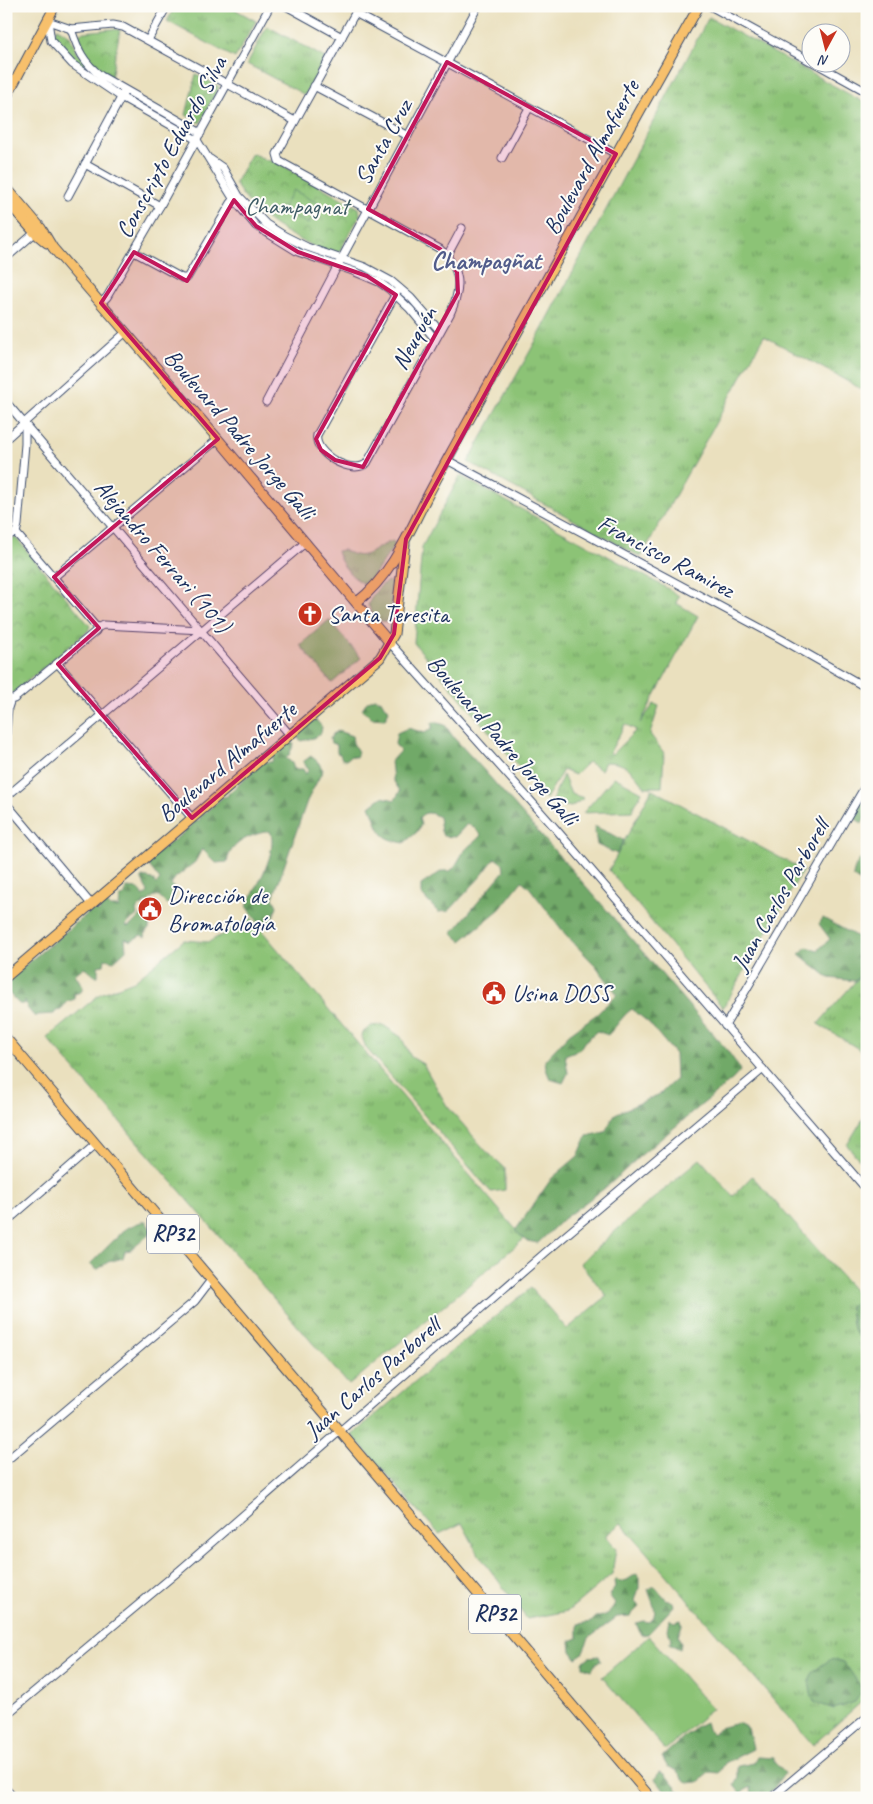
<svg xmlns="http://www.w3.org/2000/svg" width="873" height="1804" font-family="Caveat,sans-serif">
	<style>
		.grass { fill: url(#grass-tufts); stroke: #54796a; fill-rule: evenodd }
		.forest { fill: url(#forest-firs); stroke: #466c62 }
		.park { fill: url(#park-crowns); stroke: #54796a }
		.pitch { fill: #8cc376; stroke: #54796a }
		.lines { fill: none; stroke-linecap: round; stroke-linejoin: round }
		.minor-casing { stroke: #3a4a6c; stroke-width: 9 }
		.major-casing { stroke: #3a4a6c; stroke-width: 11 }
		.minor { stroke: #fff; stroke-width: 7 }
		.major { stroke: #f7c06c; stroke-width: 9 }
		.marked { fill: #c2185b; fill-opacity: 0.2; stroke: #c2185b; stroke-width: 4; stroke-linejoin: round }
		.labels { text-anchor: middle; dominant-baseline: central; stroke-width: 4; stroke-linejoin: round; paint-order: stroke }
		.shield { fill: #fdfcf7; stroke: #5f6c8c; stroke-width: 1 }
		.shield-label { font-size: 22px; font-weight: bold; fill: #1b2f5e }
		.street-label { font-size: 24px; fill: #1b2f5e; stroke: #fdfcf7 }
		.park-label { font-size: 24px; fill: #3d5b65; stroke: #fdfcf7 }
		.poi-label { font-size: 24px; fill: #1b2f5e; stroke: #fdfcf7; text-anchor: start }
		.neighbourhood-label { font-size: 25px; font-weight: bold; fill: #525d8b; stroke: #fdfcf7 }
	</style>
	<defs>
		<pattern id="grass-tufts" width="24" height="20" patternUnits="userSpaceOnUse" patternTransform="scale(1.25)"><rect width="24" height="20" fill="#8cc376"/><path d="M3 7l-1-3M5 7V3M7 7l1-3M15 17l-1-3M17 17v-4M19 17l1-3" fill="none" stroke="#729f64"/></pattern>
		<pattern id="forest-firs" width="22" height="20" patternUnits="userSpaceOnUse" patternTransform="scale(1.25)"><rect width="22" height="20" fill="#71a967"/><path d="M5 1l3.5 6h-7zM16 11l3.5 6h-7z" fill="#5c8a58"/></pattern>
		<pattern id="park-crowns" width="20" height="18" patternUnits="userSpaceOnUse" patternTransform="scale(1.25)"><rect width="20" height="18" fill="#8cc376"/><path d="M2 6a3 3 0 1 1 6 0M12 15a3 3 0 1 1 6 0" fill="none" stroke="#729f64"/></pattern>
	</defs>
	<rect width="100%" height="100%" fill="#fdfcf7"/>
	<filter id="ink" filterUnits="userSpaceOnUse"><feTurbulence type="fractalNoise" baseFrequency=".02" numOctaves="2"/><feDisplacementMap in="SourceGraphic" scale="10" xChannelSelector="R" yChannelSelector="G"/><feConvolveMatrix kernelMatrix="1 2 1 2 8 2 1 2 1" color-interpolation-filters="sRGB"/></filter>
	<filter id="wash" filterUnits="userSpaceOnUse"><feTurbulence type="fractalNoise" baseFrequency=".0096" numOctaves="4" result="noise"/><feDisplacementMap in="SourceGraphic" scale="20" xChannelSelector="R" yChannelSelector="G"/><feGaussianBlur stdDeviation="1.12" result="paint"/><feColorMatrix in="noise" values="0 0 0 0 0 0 0 0 0 0 0 0 0 0 0 0 0 1.4 0 .05"/><feComposite in="paint" operator="in"/></filter>
	<g filter="url(#wash)">
		<rect width="100%" height="100%" fill="#eae0be"/>
		<!-- grass -->
		<g class="grass">
			<polygon points="175,6 229,6 256,21 235,58 167,21"/>
			<polygon points="709,17 867,104 867,392 764,336 641,557 468,462 538,337"/>
			<polygon points="267,26 325,58 305,95 247,64"/>
			<path d="M460,476L665,587L679,596L676,603L698,616L640,723L654,704L659,706L650,734L664,753L662,787H645C632,771 627,762 605,762L601,770L588,762L575,775L563,770L546,799L414,643L422,547ZM625,724L636,730L612,754H609Z"/>
			<path d="M393,541L395,545L367,585C355,582 339,563 337,551L344,550C367,564 371,548 393,541Z"/>
			<path d="M388,581L393,584L394,587L390,621C380,625 372,614 368,605C371,597 379,585 388,581Z"/>
			<polygon points="563,775 571,794 584,798 571,807 551,803"/>
			<polygon points="614,777 642,792 632,811 583,813"/>
			<polygon points="652,789 803,870 723,1008 609,870"/>
			<polygon points="251,918 524,1239 349,1385 47,1038 100,994 134,981 184,940 209,942"/>
			<polygon points="867,968 867,1054 818,1024"/>
			<polygon points="383,1025 401,1037 411,1057 423,1064 447,1106 485,1150 505,1168 505,1190 491,1192 366,1048 361,1034 371,1026"/>
			<polygon points="867,1112 867,1169 847,1145"/>
			<polygon points="700,1159 733,1196 752,1176 861,1298 850,1307 853,1330 867,1346 867,1697 813,1745 621,1523 605,1536 616,1549 612,1574 568,1611 527,1619 479,1555 462,1523 439,1534 352,1435 437,1363 531,1288 567,1329 607,1296 580,1263 621,1226"/>
		</g>
		<!-- forest -->
		<g class="forest">
			<polygon points="374,698 382,701 384,706 388,708 389,711 385,719 371,718 362,709 366,703"/>
			<path d="M316,720L322,727L321,733L313,738L301,741L298,737C300,728 307,723 316,720Z"/>
			<path d="M434,722L445,725L454,738L481,767L598,900L727,1050L741,1070L733,1079L640,1156L609,1185L563,1219L538,1243L527,1241L515,1231L552,1178L578,1156L587,1136L605,1132L615,1114L660,1094L676,1079L675,1054L649,1023L632,1009C622,1016 617,1026 608,1035L597,1031L584,1042L580,1049L565,1055L568,1073L563,1083L550,1079L546,1069L545,1060L569,1034L597,1014L617,994L596,966L566,935L529,887L522,881L500,909L461,941L452,933L504,871L503,864L495,858L482,875L449,911L438,912L421,894V885L442,871H450C458,865 459,857 465,850C470,844 477,841 481,835L473,827L467,824L455,837L443,836L441,831L439,817C432,813 425,810 419,818L421,825L417,832L404,843C376,838 380,828 370,806L382,797L395,800L400,791L393,780L391,761L400,751L395,744L397,733L408,728L425,733L432,728V723Z"/>
			<polygon points="338,731 352,736 353,743 358,752 356,757 351,756 346,760 342,759 340,754 337,753 337,745 331,743 330,739 333,734"/>
			<path d="M288,740L294,744L289,755L286,758L292,763L294,769H303L306,774L309,769L303,762L311,756L318,762L323,770L307,801L273,898L277,906L269,929L258,922L247,906C256,887 279,851 270,831C252,834 230,842 227,862L216,863L202,849L195,862L175,878L171,884L176,891L172,901L166,904L159,897L154,896L147,903L144,902V904L136,910L137,915L126,925L127,927L130,926L142,914L150,920L149,929L146,931L145,937L141,935L131,941L125,938L126,950L114,961L105,959L104,965L98,966V976H95L84,967L75,974L83,987L81,992L74,994L75,999L66,1002L61,1010L56,1011L54,1014L38,1015L35,1017L28,1009L25,1001L23,1004H19L6,990L7,980L11,979L13,975L92,910L95,909L99,912L100,911L99,908L100,901H104L110,907H119L120,898L125,895L126,888L139,889L144,897L148,892L142,880V877L152,879L156,884L160,880L150,867L148,860L187,830L194,822L199,821L201,816L223,797L228,796V794L264,762H272L274,754Z"/>
			<polygon points="867,792 867,815 862,823 852,817"/>
			<polygon points="594,826 624,840 617,854 597,845"/>
			<path d="M867,854V886L853,877C853,869 859,858 867,854Z"/>
			<polygon points="823,918 867,942 867,968 855,981 829,978 799,954 807,947 818,950 830,939 819,924"/>
			<path d="M146,1221L152,1232L131,1250L125,1251L123,1258L108,1262L97,1270L90,1264L114,1240L117,1239C121,1229 136,1223 146,1221Z"/>
			<polygon points="867,1292 867,1346 853,1330 850,1307"/>
			<path d="M636,1574L639,1576V1588L635,1601L639,1607L630,1616L617,1617L589,1638L582,1654L576,1658L571,1651L570,1641L578,1638V1624L591,1622L596,1617C606,1617 611,1612 615,1603L609,1595L615,1588L614,1581L617,1579L620,1582L627,1580Z"/>
			<path d="M655,1586L666,1599L673,1602L674,1606L648,1634L641,1635L636,1623L643,1621L650,1622C660,1612 651,1601 648,1589Z"/>
			<polygon points="669,1619 674,1622 681,1620 682,1625 678,1636 681,1643 680,1649 670,1644 671,1637 667,1630"/>
			<polygon points="599,1656 601,1661 596,1663 592,1670 583,1667 583,1662 589,1657"/>
			<path d="M831,1659L844,1662L863,1690L855,1702L834,1709L814,1702C805,1675 809,1674 831,1659Z"/>
			<polygon points="705,1722 707,1729 713,1735 719,1728 738,1723 748,1728 753,1749 725,1763 719,1773 710,1772 698,1782 687,1783 676,1770 667,1766 662,1757 687,1734 691,1733 695,1727"/>
			<polygon points="757,1757 774,1758 774,1762 785,1773 766,1798 752,1798 751,1787 740,1793 734,1785 738,1777 738,1766 754,1763"/>
			<polygon points="659,1772 665,1774 684,1798 671,1798 655,1779"/>
		</g>
		<!-- park -->
		<g class="park">
			<path d="M57,28L69,35L77,52L116,89C93,77 66,58 53,35Z"/>
			<path d="M112,29L120,30L111,78C99,70 72,49 80,33L84,32Z"/>
			<polygon points="196,74 219,87 200,123 186,115"/>
			<path d="M252,153L266,160L276,162L359,208L360,215L339,252C331,255 321,249 313,246C282,232 252,214 235,183Z"/>
			<polygon points="11,538 16,538 90,626 88,631 13,693 6,690 6,542"/>
		</g>
		<!-- pitch -->
		<g class="pitch">
			<polygon points="293,190 319,204 308,224 282,209"/>
			<polygon points="329,620 361,658 332,683 300,645"/>
			<polygon points="649,1636 712,1709 665,1750 602,1677"/>
		</g>
	</g>
	<g filter="url(#ink)">
		<g class="lines">
			<defs>
				<g id="minor">
					<polyline points="286,6 342,37"/>
					<path d="M359,6L277,154L279,161L440,249C462,269 462,288 450,314L367,463C353,476 313,454 317,435L399,288"/>
					<polyline points="710,6 810,61"/>
					<polyline points="355,13 616,154"/>
					<path d="M71,29C78,50 83,62 101,76L201,133"/>
					<polyline points="148,40 167,6"/>
					<polyline points="813,62 867,92"/>
					<polyline points="314,86 408,136"/>
					<polyline points="295,121 123,27 113,25 71,29 48,21 51,41 72,64 121,97 197,140 234,200 256,226 298,252 353,271 379,282 389,289 410,309 435,339"/>
					<polyline points="502,158 529,108"/>
					<polyline points="210,159 223,168 239,196 266,224 285,236 307,247 365,267 391,281 411,298 440,331"/>
					<polyline points="85,164 160,206"/>
					<polyline points="68,196 123,94"/>
					<polyline points="134,252 182,278 187,278 231,203 237,198"/>
					<polyline points="447,256 462,228"/>
					<polyline points="6,258 38,230"/>
					<polyline points="101,303 107,297 160,206 270,6"/>
					<polyline points="6,402 290,735"/>
					<polyline points="266,402 337,267 478,6"/>
					<polyline points="6,439 126,332"/>
					<polyline points="447,460 781,639 867,688"/>
					<polyline points="16,533 97,628"/>
					<polyline points="16,533 18,525 25,444 25,424"/>
					<polyline points="6,538 11,534 16,533"/>
					<polyline points="54,577 218,439"/>
					<polyline points="97,628 103,625 202,630"/>
					<polyline points="390,643 555,828 867,1190"/>
					<polyline points="58,664 192,818"/>
					<polyline points="11,699 14,699 96,631 97,628"/>
					<polyline points="6,734 8,708 11,699"/>
					<polyline points="6,797 306,542"/>
					<polyline points="6,803 91,904"/>
					<polyline points="725,1026 867,783"/>
					<polyline points="6,1222 96,1144"/>
					<polyline points="6,1461 195,1301 211,1280"/>
					<polyline points="6,1715 180,1570 546,1252 763,1069"/>
					<polyline points="6,1789 14,1798"/>
					<polyline points="771,1798 867,1717"/>
				</g>
				<g id="major">
					<polyline points="6,98 55,6"/>
					<polyline points="6,187 41,228 53,248 218,439 390,643"/>
					<polyline points="6,200 35,233 47,243"/>
					<path d="M357,602C390,577 408,535 426,499C438,476 451,453 464,429C542,288 619,147 699,6"/>
					<polyline points="6,977 380,658 394,634 405,544"/>
					<polyline points="6,1038 651,1798"/>
				</g>
			</defs>
			<!-- minor casing -->
			<use href="#minor" class="minor-casing"/>
			<!-- major casing -->
			<use href="#major" class="major-casing"/>
			<!-- minor -->
			<use href="#minor" class="minor"/>
			<!-- major -->
			<use href="#major" class="major"/>
		</g>
	</g>
	<!-- marked area -->
	<path class="marked" d="M447,62L616,154L406,539L394,634L380,658L192,818L58,664L99,628L54,577L218,439L101,303L134,252L187,281L234,200L256,226L298,252L367,276L396,295L316,439L321,450L335,460L363,467L458,293L457,272L440,249L368,209Z"/>
	<!-- icons -->
	<defs>
		<symbol id="church-disc" viewBox="-11 -11 22 22"><circle r="9.5" fill="#c8321e" stroke="#fdfcf7"/><path d="M-1.2-6h2.4v3.5h3.3v2.4h-3.3V6h-2.4V-.1h-3.3v-2.4h3.3Z" fill="#fff"/></symbol>
		<symbol id="civic-disc" viewBox="-11 -11 22 22"><circle r="9.5" fill="#c8321e" stroke="#fdfcf7"/><path d="M-.6-6.5H3V-4.5H.6V-3L4-1V1h2V6H-6V1h2V-1L-.6-3ZM-1.2 2.5V6h2.4V2.5Z" fill="#fff"/></symbol>
	</defs>
	<g fill-rule="evenodd">
		<use href="#church-disc" x="296" y="600" width="28" height="28"/>
		<use href="#civic-disc" x="136" y="895" width="28" height="28"/>
		<use href="#civic-disc" x="480" y="979" width="28" height="28"/>
	</g>
	<g class="labels">
		<!-- shield labels -->
		<g class="shield">
			<rect x="147" y="1214.5" width="52" height="39" rx="4"/>
			<rect x="469" y="1594.5" width="52" height="39" rx="4"/>
		</g>
		<g class="shield-label">
			<text x="173" y="1234">RP32</text>
			<text x="495" y="1614">RP32</text>
		</g>
		<!-- street labels -->
		<g class="street-label">
			<text transform="translate(383 142) rotate(-61)">Santa Cruz</text>
			<text transform="translate(171 147) rotate(-61)">Conscripto Eduardo Silva</text>
			<text transform="translate(591 157) rotate(-61)">Boulevard Almafuerte</text>
			<text transform="translate(414 338) rotate(-61)">Neuquén</text>
			<text transform="translate(240 434) rotate(49)">Boulevard Padre Jorge Galli</text>
			<text transform="translate(163 556) rotate(49)">Alejandro Ferrari (101)</text>
			<text transform="translate(666 556) rotate(28)">Francisco Ramirez</text>
			<text transform="translate(503 740) rotate(49)">Boulevard Padre Jorge Galli</text>
			<text transform="translate(227 762) rotate(-40)">Boulevard Almafuerte</text>
			<text transform="translate(780 895) rotate(-60)">Juan Carlos Parborell</text>
			<text transform="translate(372 1378) rotate(-41)">Juan Carlos Parborell</text>
		</g>
		<!-- park labels -->
		<g class="park-label">
			<text x="297" y="206">Champagnat</text>
		</g>
		<!-- poi labels -->
		<g class="poi-label">
			<text x="328" y="614">Santa Teresita</text>
			<text x="168" y="895">Dirección de<tspan x="168" dy="28">Bromatología</tspan></text>
			<text x="512" y="993">Usina DOSS</text>
		</g>
		<!-- neighbourhood labels -->
		<g class="neighbourhood-label">
			<text x="486" y="261">Champagñat</text>
		</g>
	</g>
	<!-- margin -->
	<rect width="873" height="1804" fill="none" stroke="#fdfcf7" stroke-width="25"/>
	<!-- north arrow -->
	<g transform="translate(826 48) rotate(187)"><circle r="24" fill="#fdfcf7" stroke="#a3aaba"/>
	<path d="M0-4L9 19L0 12L-9 19Z" fill="#c8321e"/>
	<text y="-8" font-size="14" font-weight="bold" text-anchor="middle" fill="#1b2f5e">N</text>
	</g>
</svg>
